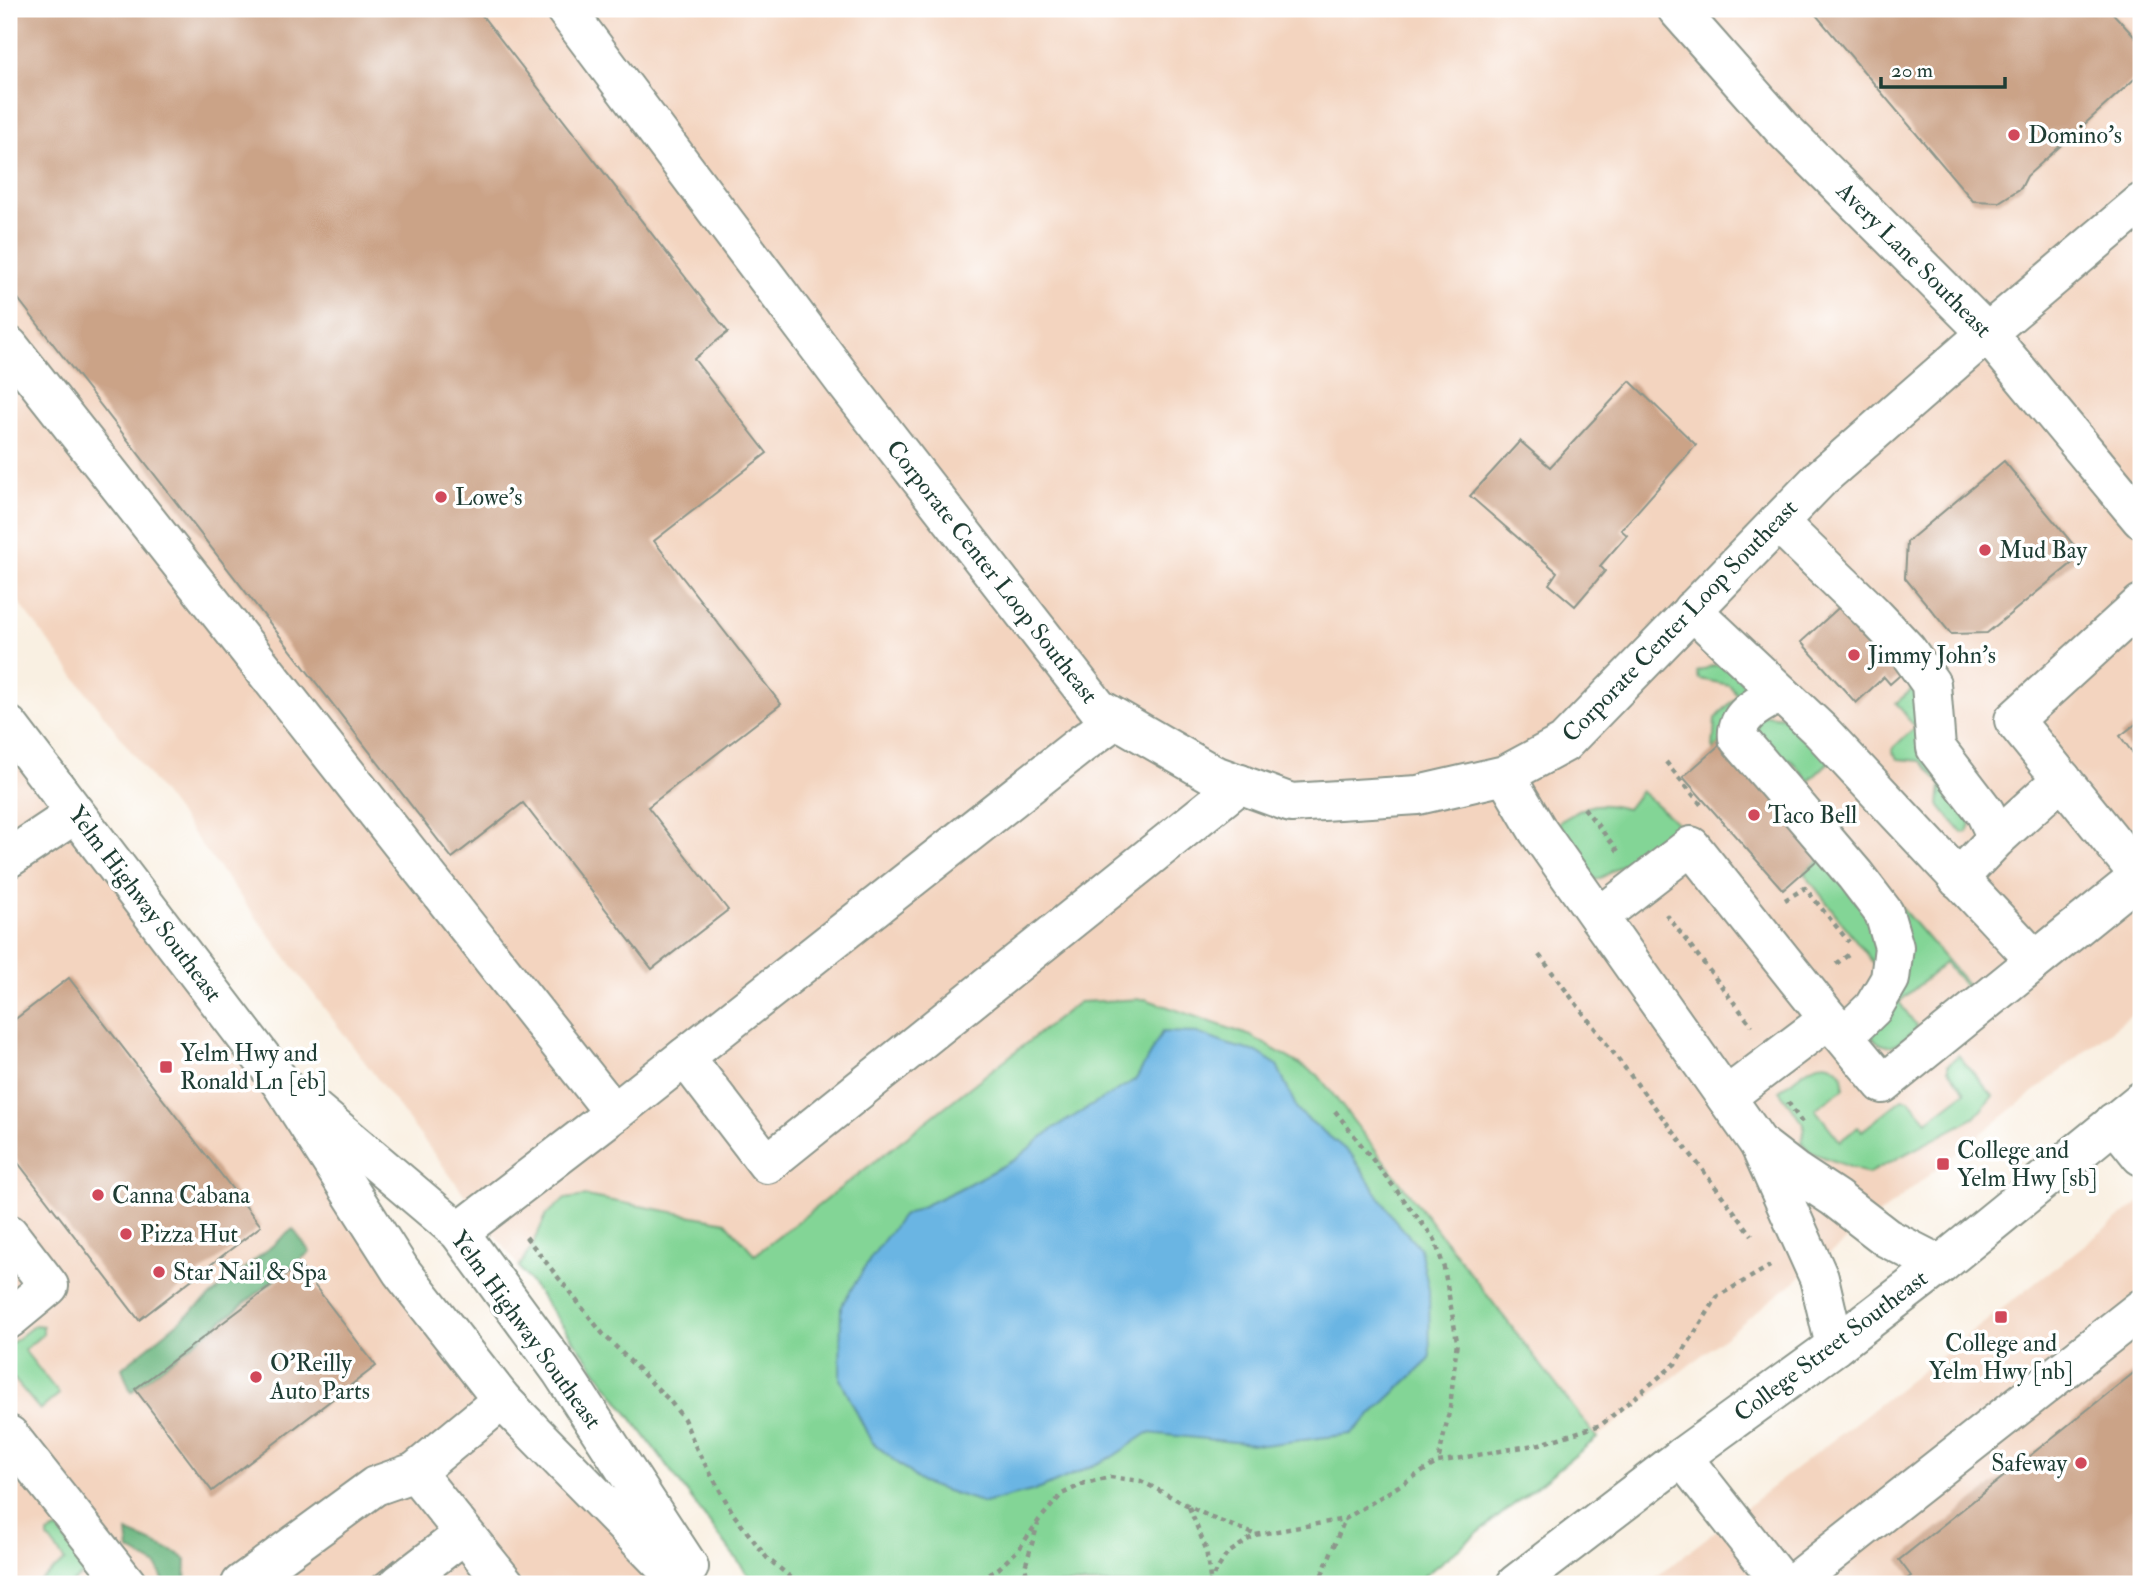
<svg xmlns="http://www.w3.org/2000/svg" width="2150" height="1593" font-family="'IM FELL Double Pica',serif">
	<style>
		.built { fill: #f3d4bf }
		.green { fill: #83d596; stroke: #518965; stroke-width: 2 }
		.forest { fill: #6ab67f; stroke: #447a5a; stroke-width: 2 }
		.water { fill: #6ab5e3; stroke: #44798c; stroke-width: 2 }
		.building { fill: #cba387 }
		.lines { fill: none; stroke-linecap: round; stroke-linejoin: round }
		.minor-casing { stroke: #8c968b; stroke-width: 42 }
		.major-casing { stroke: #8c968b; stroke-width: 42 }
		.path { stroke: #8c968b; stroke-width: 4.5; stroke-dasharray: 5 5; stroke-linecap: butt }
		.minor { stroke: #fff; stroke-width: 38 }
		.major { stroke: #fff; stroke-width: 38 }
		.poi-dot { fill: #d1495b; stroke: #fff; stroke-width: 2.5 }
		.labels { text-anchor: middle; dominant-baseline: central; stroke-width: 7; stroke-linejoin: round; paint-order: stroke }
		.poi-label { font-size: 24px; fill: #1f3d34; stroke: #fff; text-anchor: start }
		.street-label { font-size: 24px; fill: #1f3d34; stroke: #fff }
	</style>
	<rect width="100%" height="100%" fill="#fff"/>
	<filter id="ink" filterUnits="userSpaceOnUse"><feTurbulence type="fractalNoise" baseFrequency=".0143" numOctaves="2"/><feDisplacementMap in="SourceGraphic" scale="14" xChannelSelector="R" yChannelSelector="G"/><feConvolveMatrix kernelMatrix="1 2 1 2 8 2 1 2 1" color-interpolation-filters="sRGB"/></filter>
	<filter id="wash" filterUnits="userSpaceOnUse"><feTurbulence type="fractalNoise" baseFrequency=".00686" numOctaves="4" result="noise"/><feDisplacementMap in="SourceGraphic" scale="28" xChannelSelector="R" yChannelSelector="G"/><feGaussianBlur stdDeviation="1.57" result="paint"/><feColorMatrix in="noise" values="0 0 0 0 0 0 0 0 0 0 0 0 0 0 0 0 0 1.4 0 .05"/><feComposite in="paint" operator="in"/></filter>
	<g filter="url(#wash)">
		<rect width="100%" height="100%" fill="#f9f0e2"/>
		<!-- built -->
		<g class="built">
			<polygon points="9,9 2141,9 2141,1007 1597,1438 1318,1075 1079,1002 754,1255 546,1215 532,1247 519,1267 9,589"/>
			<polygon points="9,726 401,1271 682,1584 9,1584"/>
			<polygon points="2141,1201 2141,1584 1647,1584"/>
		</g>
		<!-- green -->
		<g class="green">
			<path d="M1714,665C1733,667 1740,678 1750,694L1724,741L1713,751L1715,719L1738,695L1729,685L1699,679L1697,672Z"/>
			<polygon points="1915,687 1971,824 1968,832 1962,833 1939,805 1941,784 1921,761 1898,759 1892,751 1893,748 1915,727 1896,703"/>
			<polygon points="1765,715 1784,717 1830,761 1809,781 1790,759 1782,768 1757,739 1757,721"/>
			<path d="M1641,791L1679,825V827C1647,839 1626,868 1595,880L1559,831V822C1589,805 1592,800 1627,809Z"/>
			<path d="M1848,846L1968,985H1964L1945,963L1899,1002L1916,1025L1915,1030C1900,1042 1889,1055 1872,1037L1871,1030L1893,1001Z"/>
			<polygon points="1823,857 1873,923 1878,969 1804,873"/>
			<polygon points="1145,999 1251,1036 1318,1075 1597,1438 1414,1584 755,1584 519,1267 532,1247 546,1215 565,1199 586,1196 726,1222 755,1255 1079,1002"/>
			<path d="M1958,1055L1993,1096L1974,1118L1868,1174L1810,1152L1802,1143L1804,1124L1779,1091C1795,1080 1818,1052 1837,1068C1843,1073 1845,1079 1844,1088L1815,1109L1840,1141L1858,1127L1862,1131L1902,1099L1909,1100L1927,1121L1965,1092L1948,1070V1065Z"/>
			<polygon points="35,1325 43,1326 43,1334 24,1350 59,1394 40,1410 9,1373 9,1345"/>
			<polygon points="56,1530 59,1531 83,1560 85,1573 70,1584 35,1584 65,1561 48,1538 48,1534"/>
		</g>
		<!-- forest -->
		<g class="forest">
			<polygon points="293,1229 310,1252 131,1392 122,1368"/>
			<polygon points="127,1532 179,1554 186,1560 185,1584 165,1584 157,1566 129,1550"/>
		</g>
		<!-- water -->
		<polygon class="water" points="1162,1032 1197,1033 1229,1045 1257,1052 1277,1065 1298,1111 1351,1154 1394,1219 1420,1248 1429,1290 1430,1359 1351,1434 1263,1445 1148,1433 1112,1457 1040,1489 984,1503 922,1483 871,1441 840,1379 841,1306 872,1256 902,1216 957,1190 1016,1159 1051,1130 1136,1079"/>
		<g id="blocks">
			<!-- building -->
			<g class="building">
				<polygon points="9,9 477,9 728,332 694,359 767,453 654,541 781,704 648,807 728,910 652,969 523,803 452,858 9,287"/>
				<polygon points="1811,9 2109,9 2141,44 2141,73 2027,176 2021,188 1999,202 1973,201"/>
				<polygon points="1630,381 1696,445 1621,530 1627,535 1600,566 1605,571 1575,606 1549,584 1557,572 1470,496 1520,441 1550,467"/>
				<polygon points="2004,461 2082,555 1987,633 1951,634 1905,578 1907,542"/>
				<polygon points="1846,601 1907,669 1890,684 1884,677 1856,703 1801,642"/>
				<polygon points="2141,720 2141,764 2120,736"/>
				<polygon points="1724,741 1824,854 1783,890 1683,777"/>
				<polygon points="69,978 261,1226 139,1320 9,1151 9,1024"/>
				<polygon points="299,1265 376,1366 212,1491 135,1389"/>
				<polygon points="2141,1367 2141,1584 1900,1584 1911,1576 1899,1560"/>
				<polygon points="395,1560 414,1584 375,1584 371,1579"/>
			</g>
		</g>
	</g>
	<g filter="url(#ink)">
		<use href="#blocks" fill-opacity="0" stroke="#8c968b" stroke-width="2"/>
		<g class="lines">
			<defs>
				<g id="minor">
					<polyline points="565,9 845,382 1098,708 1212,774 1291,803 1418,795 1505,775 1564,743 1821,478 1987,333 2141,203"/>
					<polyline points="1677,9 1783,129 1987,333 2141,519"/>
					<polyline points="9,346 614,1113 459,1232"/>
					<polyline points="1778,522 1872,613 1907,650 1931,684 1936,748 1985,812 1997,838"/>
					<polyline points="1692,610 1821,731 2035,960"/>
					<path d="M1780,693C1762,703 1735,714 1738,738L1855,875L1884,913L1894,947L1890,979L1873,1008L1844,1036"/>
					<polyline points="1505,775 1538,831 1759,1144"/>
					<polyline points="9,858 75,814"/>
					<polyline points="1958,879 1997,838 2062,779"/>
					<polyline points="1599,917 1691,846 1829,1019 1726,1097"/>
					<polyline points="1829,1019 1883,1084 2140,876 2014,720 2141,604"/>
					<polyline points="685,1057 767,1164 1240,784"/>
					<polyline points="614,1113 1079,746 1116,719"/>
					<polyline points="2114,1122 2141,1156"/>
					<polyline points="9,1234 49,1286 9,1319"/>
					<polyline points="1835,1346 1819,1278 1759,1144 1794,1171 1835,1198 1887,1238 1940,1265"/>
					<polyline points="9,1435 127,1584"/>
					<polyline points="1682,1457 1782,1584"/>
					<polyline points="415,1472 502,1400"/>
					<polyline points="241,1584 375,1486 415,1472 505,1584"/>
					<polyline points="399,1584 464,1534"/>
					<polyline points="1792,1584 2141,1309"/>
				</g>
				<g id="major">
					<polyline points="9,726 281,1083 401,1271 502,1400 682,1584"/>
					<polyline points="310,1106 459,1232 561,1371 689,1567"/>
					<polyline points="1516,1584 1682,1457 1835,1346 1940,1265 2141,1101"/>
				</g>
			</defs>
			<!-- minor casing -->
			<use href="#minor" class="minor-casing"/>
			<!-- major casing -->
			<use href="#major" class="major-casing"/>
			<!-- path -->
			<g class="path">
				<polyline points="1666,762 1703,807"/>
				<polyline points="1584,808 1618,851"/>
				<polyline points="1785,900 1805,888 1849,942"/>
				<polyline points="1666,914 1752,1026"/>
				<polyline points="1539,955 1752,1235"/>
				<polyline points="1836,964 1851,953"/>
				<polyline points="1788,1102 1804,1126"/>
				<polyline points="1335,1111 1435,1240 1444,1268 1457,1341 1450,1408 1438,1462"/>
				<polyline points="526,1237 603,1334 669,1400 684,1419 697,1450 734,1515 767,1558 799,1584"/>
				<polyline points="1189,1507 1206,1549 1210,1578"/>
				<polyline points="972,1584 998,1569 1019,1549 1039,1520 1062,1494 1085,1483 1110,1477 1141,1481 1212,1518 1254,1534"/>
				<polyline points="1029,1584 1025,1567 1038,1524"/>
				<polyline points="1208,1584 1227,1554 1255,1535 1345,1519 1438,1462 1540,1444 1601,1425 1675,1364 1718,1296 1770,1266"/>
				<polyline points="1318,1584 1345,1519"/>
			</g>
			<!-- minor -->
			<use href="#minor" class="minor"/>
			<!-- major -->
			<use href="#major" class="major"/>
		</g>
	</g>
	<!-- markers -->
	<g class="poi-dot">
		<circle cx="2014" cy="135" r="7"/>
		<circle cx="441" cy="497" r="7"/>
		<circle cx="1985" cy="550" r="7"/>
		<circle cx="1854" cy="655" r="7"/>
		<circle cx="1754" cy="815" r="7"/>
		<rect x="159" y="1060" width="14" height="14" rx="3.5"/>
		<rect x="1936" y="1157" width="14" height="14" rx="3.5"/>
		<circle cx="98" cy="1195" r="7"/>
		<circle cx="126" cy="1234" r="7"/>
		<circle cx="159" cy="1272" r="7"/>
		<rect x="1994" y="1310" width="14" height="14" rx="3.5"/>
		<circle cx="256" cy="1377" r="7"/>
		<circle cx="2081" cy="1463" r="7"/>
	</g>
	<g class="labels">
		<!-- poi labels -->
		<g class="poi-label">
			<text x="2028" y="135">Domino's</text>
			<text x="455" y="497">Lowe's</text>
			<text x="1999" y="550">Mud Bay</text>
			<text x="1868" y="655">Jimmy John's</text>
			<text x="1768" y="815">Taco Bell</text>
			<text x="180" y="1053">Yelm Hwy and<tspan x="180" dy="28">Ronald Ln [eb]</tspan></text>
			<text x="1957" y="1150">College and<tspan x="1957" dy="28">Yelm Hwy [sb]</tspan></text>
			<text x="112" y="1195">Canna Cabana</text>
			<text x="140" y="1234">Pizza Hut</text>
			<text x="173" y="1272">Star Nail &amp; Spa</text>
			<text x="2001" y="1343" text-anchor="middle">College and<tspan x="2001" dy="28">Yelm Hwy [nb]</tspan></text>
			<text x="270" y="1363">O'Reilly<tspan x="270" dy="28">Auto Parts</tspan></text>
			<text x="2067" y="1463" text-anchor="end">Safeway</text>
		</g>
		<!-- street labels -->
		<g class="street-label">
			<text transform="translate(1914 260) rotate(45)">Avery Lane Southeast</text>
			<text transform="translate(992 572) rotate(52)">Corporate Center Loop Southeast</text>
			<text transform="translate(1680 621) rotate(-46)">Corporate Center Loop Southeast</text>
			<text transform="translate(145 904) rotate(53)">Yelm Highway Southeast</text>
			<text transform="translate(526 1330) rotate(54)">Yelm Highway Southeast</text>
			<text transform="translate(1831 1346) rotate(-37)">College Street Southeast</text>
		</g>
	</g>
	<!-- margin -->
	<rect width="2150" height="1593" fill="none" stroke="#fff" stroke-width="35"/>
	<!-- scale -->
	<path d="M1881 77v10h124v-10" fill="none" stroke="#1f3d34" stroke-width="3.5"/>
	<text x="1891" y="77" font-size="21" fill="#1f3d34" stroke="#ffffff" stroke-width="5" paint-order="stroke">20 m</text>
</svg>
